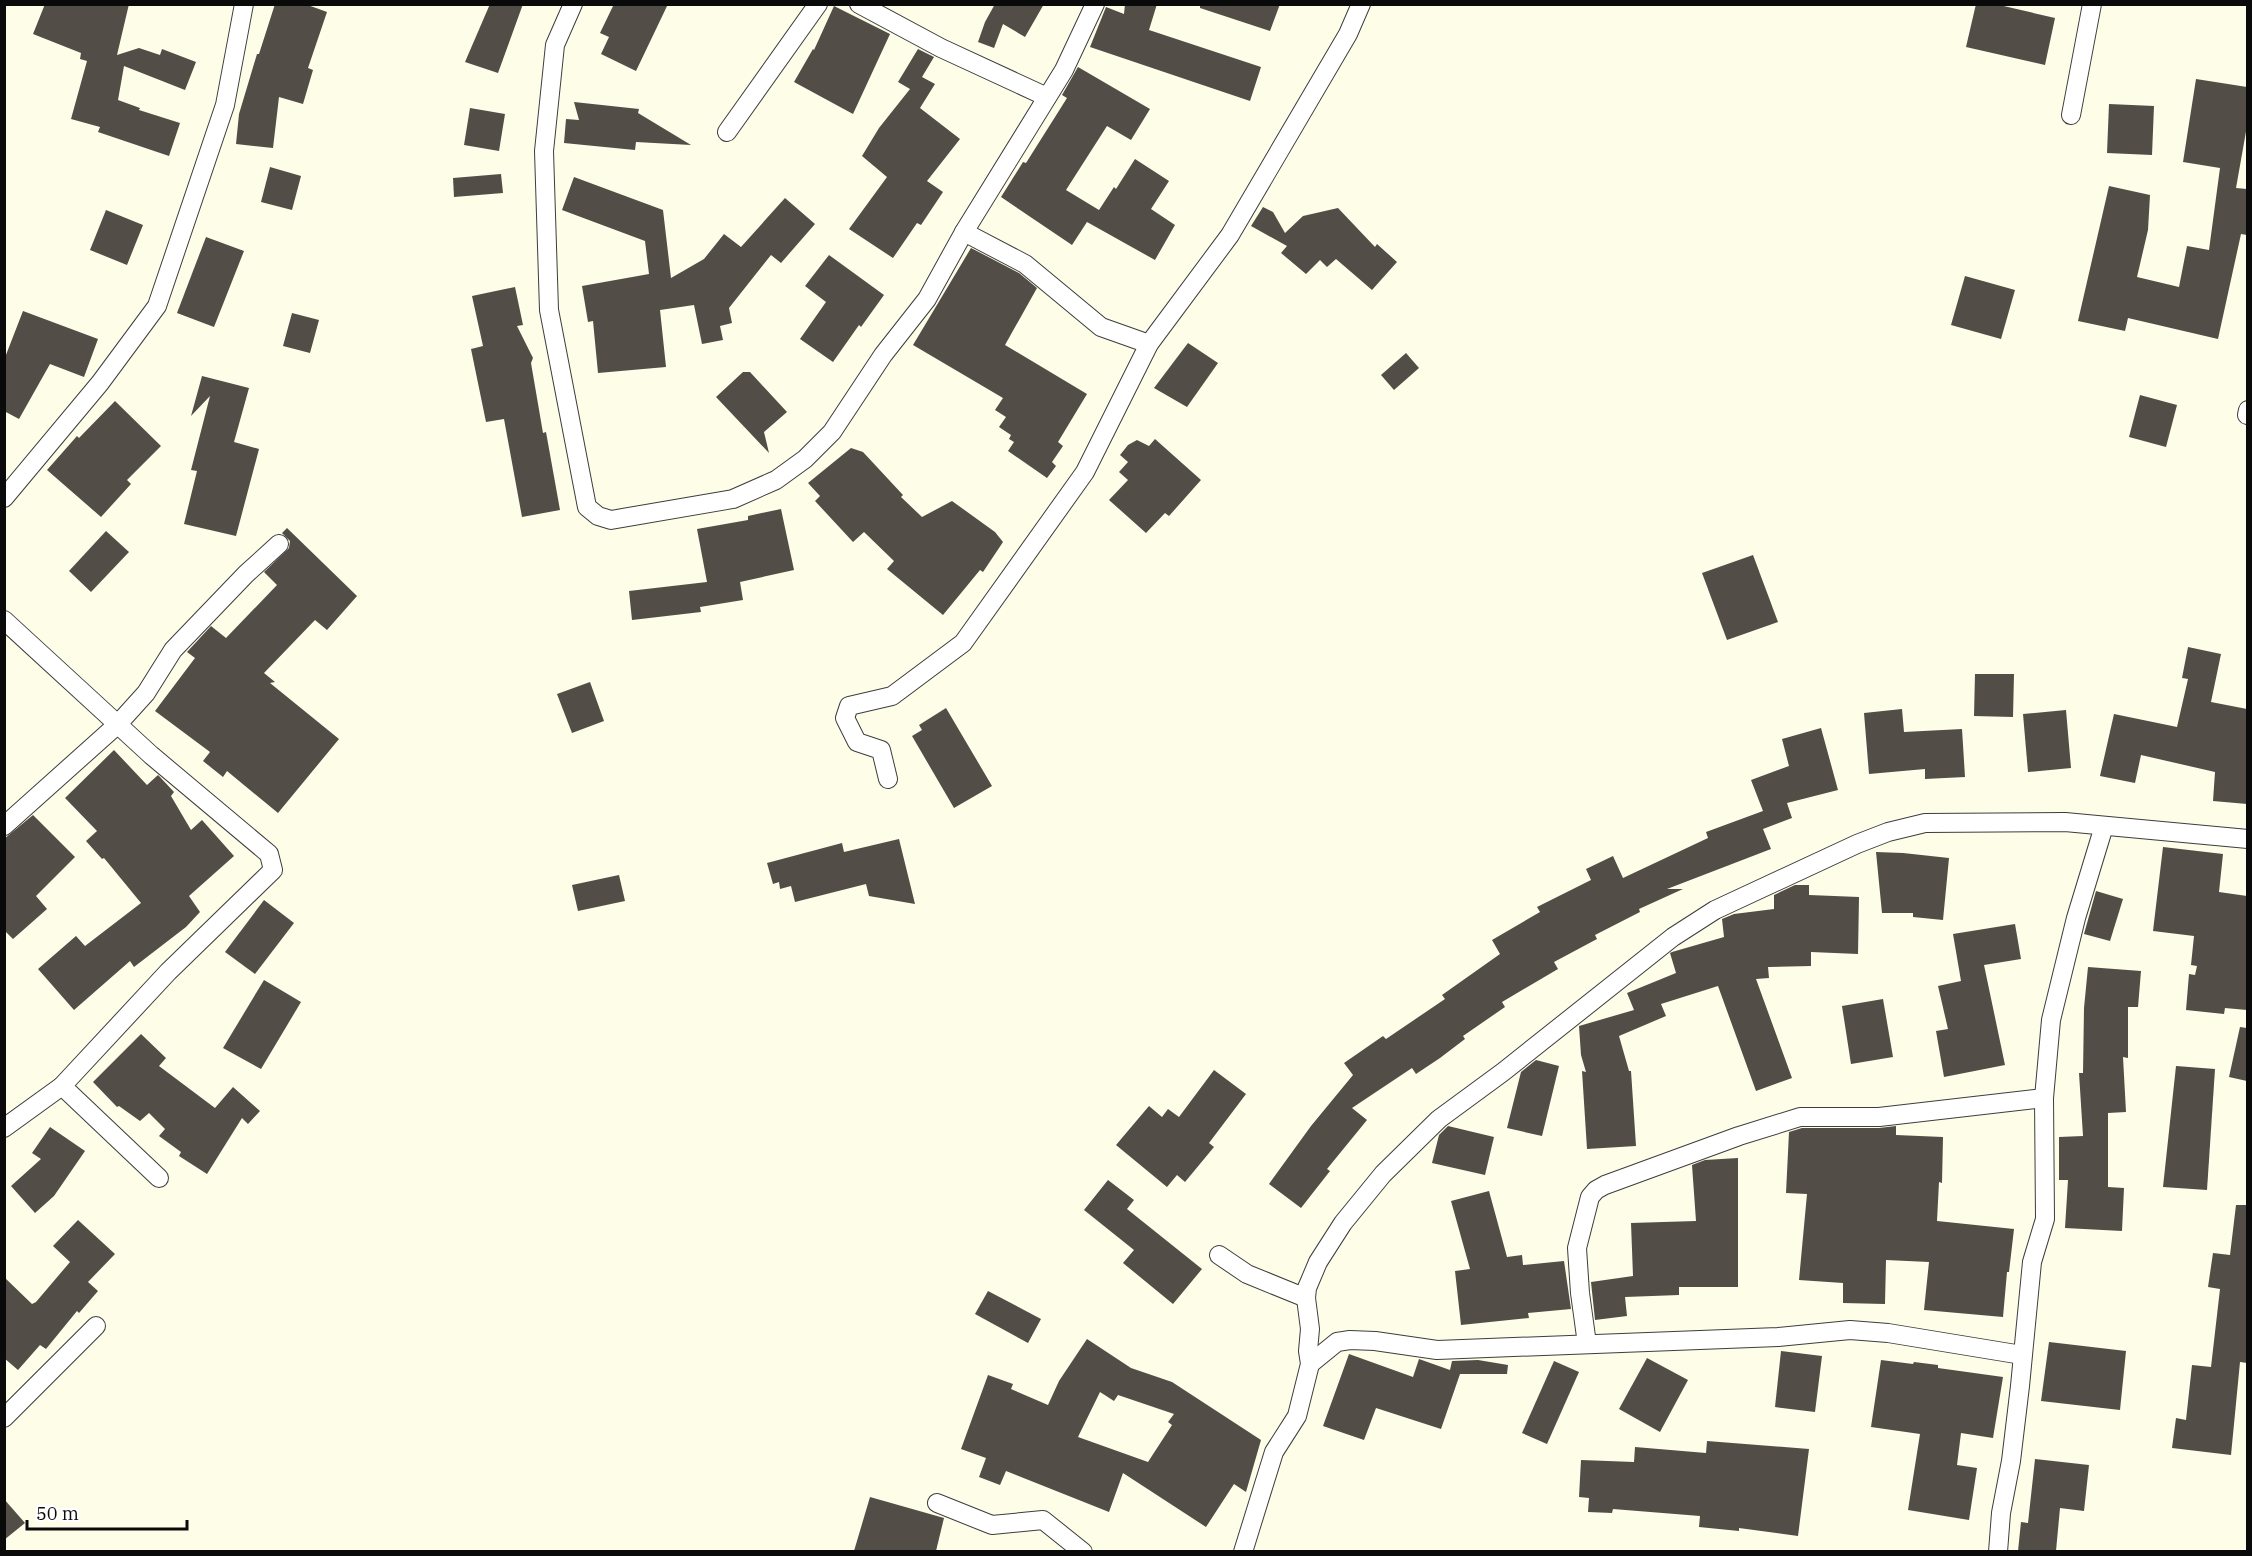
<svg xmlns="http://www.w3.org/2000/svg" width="2252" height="1556" font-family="'IBM Plex Serif',serif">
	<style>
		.building { fill: #524d47; fill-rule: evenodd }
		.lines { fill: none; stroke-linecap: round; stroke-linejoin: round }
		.minor-casing { stroke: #3d3d3d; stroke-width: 20 }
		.minor { stroke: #fff; stroke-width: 18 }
	</style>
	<rect width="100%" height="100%" fill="#fefde8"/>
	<!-- building -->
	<g class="building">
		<polygon points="45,4 129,4 117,55 139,48 160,55 162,49 196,62 185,90 124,66 118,100 140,108 139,110 180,123 169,156 98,132 100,127 71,119 87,61 80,59 81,53 33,34"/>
		<polygon points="275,4 305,4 327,12 308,68 313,70 303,104 279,97 273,148 236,144 239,114 257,54 259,54"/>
		<polygon points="490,4 523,4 498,73 465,62"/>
		<polygon points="614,4 668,4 636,71 601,54 609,37 600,33"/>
		<polygon points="995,4 1044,4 1025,37 1003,24 994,48 978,42 985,22"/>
		<polygon points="1125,4 1157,4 1149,30 1261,67 1250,101 1090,47 1106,7 1124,14"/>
		<polygon points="1200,4 1280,4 1270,31 1200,8"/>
		<polygon points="1976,4 1995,4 2055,18 2045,65 1966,47"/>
		<polygon points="834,6 890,34 853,114 794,82 813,49 814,50"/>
		<polygon points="918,49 934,57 922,77 935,84 920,108 960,139 927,181 943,192 921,225 917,223 893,258 849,229 887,177 862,156 879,128 910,89 898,82"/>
		<polygon points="1078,67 1150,109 1131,140 1107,126 1066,190 1099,210 1114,187 1116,189 1135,159 1169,181 1151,209 1175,225 1155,260 1087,222 1072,245 1001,197 1023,162 1026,163 1067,98 1062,95"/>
		<polygon points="2196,79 2247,87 2247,126 2236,188 2247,189 2247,235 2241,234 2218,339 2128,318 2125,331 2078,321 2109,186 2150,195 2148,230 2137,277 2179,287 2187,246 2209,250 2220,168 2183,162"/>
		<polygon points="574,102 639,109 638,113 691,145 636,142 635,150 564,143 566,119 579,120"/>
		<polygon points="2109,104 2154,106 2152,155 2107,153"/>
		<polygon points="470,108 505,114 499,151 464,145"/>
		<polygon points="270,167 301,176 292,210 261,202"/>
		<polygon points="501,174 503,193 454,197 453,178"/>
		<polygon points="574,177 663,210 671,278 704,259 724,234 741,247 785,198 815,224 781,263 771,255 729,308 732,323 720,326 723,340 702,344 694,305 660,310 666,367 598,373 593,321 588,322 582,286 649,274 645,241 562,210"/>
		<polygon points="1263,207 1273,212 1285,233 1303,216 1338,208 1375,247 1377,244 1397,262 1372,290 1336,259 1327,267 1320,260 1306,274 1281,253 1287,246 1251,226"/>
		<polygon points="106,210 143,225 127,265 90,250"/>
		<polygon points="206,237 244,251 214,327 177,313"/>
		<polygon points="971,248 1019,273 1037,288 1005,345 1087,394 1058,442 1063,446 1052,462 1056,466 1047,478 1008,451 1014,442 1009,439 1011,435 999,427 1006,417 995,410 1003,398 913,345"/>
		<polygon points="829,255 884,295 861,327 859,325 833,362 800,339 826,302 805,286"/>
		<polygon points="1965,276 2015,290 2001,339 1951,325"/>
		<polygon points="515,287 523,325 517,326 533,358 531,363 543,433 546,432 560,510 522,517 504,419 486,422 471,349 483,346 472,296"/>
		<polygon points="23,311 98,339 84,377 50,364 19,419 4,411 4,360"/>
		<polygon points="292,313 319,320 310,353 283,346"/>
		<polygon points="1188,343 1218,363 1187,407 1154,388"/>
		<polygon points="1406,353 1419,368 1394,390 1381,375"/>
		<polygon points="743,372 750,372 787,412 764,432 769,453 716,397"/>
		<polygon points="202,376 249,388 234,442 259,449 236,536 184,524 197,471 191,470 210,396 191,416"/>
		<polygon points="2140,395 2177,405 2166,447 2129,437"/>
		<polygon points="115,401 161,446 127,480 131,484 101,517 47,470 77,436 79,438"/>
		<polygon points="1155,439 1201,480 1169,516 1165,513 1146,533 1109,500 1128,480 1119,472 1128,462 1120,455 1128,445 1137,440 1149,446"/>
		<polygon points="851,448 863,452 903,495 901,497 922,517 952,501 995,532 1003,542 983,572 980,570 943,615 887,569 894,561 864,532 853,542 815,501 820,496 808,483"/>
		<polygon points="781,509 794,570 740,582 743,600 700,607 701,612 632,620 629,591 707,582 697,529 748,520 748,516"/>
		<polygon points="287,528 357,596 327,630 315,620 264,673 275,682 270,683 339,739 278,813 227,771 223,777 203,761 210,752 155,711 195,658 187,652 211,626 226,638 277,585 264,572 289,548 290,541 282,533"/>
		<polygon points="106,531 129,552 91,592 69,571"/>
		<polygon points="1753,555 1778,622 1727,640 1702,573"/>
		<polygon points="2188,647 2221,654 2211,702 2247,709 2247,804 2213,801 2215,772 2141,755 2135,783 2100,776 2114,714 2177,727 2188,679 2182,678"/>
		<polygon points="1975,674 2014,674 2013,717 1974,716"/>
		<polygon points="590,682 604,721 572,733 557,694"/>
		<polygon points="946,708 992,786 954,808 912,736 922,730 919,725"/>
		<polygon points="1902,709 1904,732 1962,729 1965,777 1925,779 1925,769 1869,774 1864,713"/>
		<polygon points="2066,710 2071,768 2028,772 2023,714"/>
		<polygon points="1821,728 1838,790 1787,803 1792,818 1763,829 1771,849 1667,889 1683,889 1639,909 1640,912 1595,935 1597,939 1554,962 1558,969 1502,1002 1505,1007 1463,1036 1465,1039 1440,1058 1416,1074 1412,1068 1352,1108 1367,1120 1327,1169 1330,1171 1301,1208 1269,1184 1311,1126 1353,1075 1344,1063 1383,1036 1386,1039 1445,999 1442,995 1500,954 1492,940 1540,912 1537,907 1591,880 1586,869 1613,856 1623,878 1708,838 1706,832 1763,811 1751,780 1789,766 1782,739"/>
		<polygon points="114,750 147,785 158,775 160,777 174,792 171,796 191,830 202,820 234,856 189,896 200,912 186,927 134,967 130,961 74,1010 38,969 76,936 85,946 141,903 104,858 102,859 86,841 97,831 65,798"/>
		<polygon points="33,815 75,857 36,896 47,909 13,939 4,930 4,839"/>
		<polygon points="899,839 915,904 869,896 866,884 795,902 791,886 780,889 779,882 773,884 767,863 842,843 844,852"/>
		<polygon points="2163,847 2223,854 2219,892 2247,896 2247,1010 2225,1008 2224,1014 2186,1010 2189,974 2195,975 2197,966 2191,965 2194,936 2153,931"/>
		<polygon points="1876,852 1903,853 1949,858 1943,920 1913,917 1913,913 1882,913"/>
		<polygon points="619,875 625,901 578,911 572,885"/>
		<polygon points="1795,885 1809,885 1809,895 1859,897 1858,954 1811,952 1811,966 1768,967 1769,978 1756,979 1792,1078 1756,1091 1718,986 1661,1004 1666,1016 1619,1036 1629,1071 1631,1071 1636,1146 1587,1149 1582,1071 1586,1072 1581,1055 1579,1026 1634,1010 1627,993 1676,973 1670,953 1672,952 1724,937 1722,919 1734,914 1774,909 1774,895"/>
		<polygon points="2096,891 2123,899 2110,941 2084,934"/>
		<polygon points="264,900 294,923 255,974 225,952"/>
		<polygon points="2015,924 2021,959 1984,965 2005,1065 1944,1077 1936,1031 1948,1029 1938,986 1961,981 1953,934"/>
		<polygon points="2088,967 2141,971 2138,1007 2128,1007 2128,1058 2123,1057 2126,1112 2108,1113 2108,1187 2124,1188 2122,1231 2065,1228 2068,1180 2059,1180 2059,1137 2083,1136 2079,1073 2083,1073 2084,1008"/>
		<polygon points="264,980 301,1002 261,1069 223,1048"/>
		<polygon points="1883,999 1893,1057 1851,1064 1842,1006"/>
		<polygon points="2240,1027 2247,1028 2247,1081 2229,1077"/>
		<polygon points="141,1034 166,1058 159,1066 215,1108 233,1087 260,1111 248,1124 242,1118 207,1174 179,1156 181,1152 159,1136 165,1129 149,1113 140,1121 119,1106 117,1107 93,1082"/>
		<polygon points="1536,1060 1559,1066 1542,1136 1507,1128 1521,1072"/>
		<polygon points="2176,1066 2215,1069 2207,1190 2163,1187"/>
		<polygon points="1214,1070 1246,1094 1209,1143 1214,1147 1185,1182 1177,1175 1167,1187 1116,1145 1149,1106 1162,1117 1168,1109 1179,1117"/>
		<polygon points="1448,1126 1494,1137 1485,1175 1432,1163 1439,1135"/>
		<polygon points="1896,1126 1896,1135 1943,1137 1942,1183 1939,1182 1937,1221 2014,1229 2009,1272 2007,1272 2003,1317 1924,1310 1929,1262 1886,1260 1885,1304 1843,1303 1843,1283 1799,1280 1807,1194 1786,1193 1789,1132 1802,1128 1879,1128"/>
		<polygon points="50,1127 85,1151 54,1196 35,1213 11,1186 41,1159 32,1153"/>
		<polygon points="1738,1158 1738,1287 1679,1287 1679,1295 1625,1297 1627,1316 1595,1320 1591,1282 1633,1276 1631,1223 1696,1221 1692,1165 1705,1160"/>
		<polygon points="1108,1180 1134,1200 1127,1209 1202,1269 1173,1304 1123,1263 1134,1250 1084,1210"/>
		<polygon points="1489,1191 1507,1257 1522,1255 1523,1265 1564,1261 1571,1309 1528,1313 1529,1318 1461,1325 1455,1271 1470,1269 1451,1201"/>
		<polygon points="2236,1205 2247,1205 2247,1363 2240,1362 2231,1455 2172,1448 2176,1418 2186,1420 2192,1365 2211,1367 2220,1289 2208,1287 2213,1253 2230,1255"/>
		<polygon points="78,1220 115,1254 88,1282 98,1291 79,1313 77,1311 46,1349 40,1345 18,1370 4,1358 4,1277 32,1304 36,1302 70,1262 53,1246"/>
		<polygon points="988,1291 1041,1319 1028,1343 975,1314"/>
		<path d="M1087,1339L1131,1368L1172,1382L1261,1440L1246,1492L1234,1484L1206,1527L1123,1473L1109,1512L1006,1471L1000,1485L979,1477L986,1458L961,1449L988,1375L1013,1384L1011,1389L1048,1405L1059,1381ZM1100,1392L1114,1401L1118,1395L1174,1414L1168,1422L1172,1425L1148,1462L1078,1437Z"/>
		<polygon points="2049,1342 2126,1351 2120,1410 2041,1401"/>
		<polygon points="1781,1351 1822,1356 1815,1412 1775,1407"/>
		<polygon points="1349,1354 1413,1377 1419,1359 1450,1370 1452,1361 1478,1360 1508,1365 1507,1374 1460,1374 1441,1429 1376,1408 1364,1440 1323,1426"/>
		<polygon points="1647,1358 1688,1380 1660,1432 1619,1409"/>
		<polygon points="1881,1360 1913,1364 1914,1362 1938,1365 1938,1368 2003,1377 1993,1438 1961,1433 1957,1465 1977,1468 1969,1520 1908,1510 1920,1434 1871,1427"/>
		<polygon points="1554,1361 1579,1372 1547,1444 1522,1433"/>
		<polygon points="1707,1441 1809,1449 1798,1536 1739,1528 1739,1531 1699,1527 1700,1516 1613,1509 1612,1513 1588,1512 1589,1498 1579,1497 1581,1460 1634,1462 1635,1447 1706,1453"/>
		<polygon points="2035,1459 2089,1465 2084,1511 2060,1508 2056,1551 2018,1551 2021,1522 2028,1523"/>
		<polygon points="870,1497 944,1518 936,1551 854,1551"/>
		<polygon points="4,1499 25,1523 4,1540"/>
	</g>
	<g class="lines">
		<defs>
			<g id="minor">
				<polyline points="573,4 555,45 544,151 549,310 587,507 598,516 611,520 733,499 776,480 805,459 832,432 883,355 927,299 964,232 1064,70 1095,4"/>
				<polyline points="859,4 941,48 1047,97"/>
				<polyline points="2071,115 2092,4"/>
				<polyline points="727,132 818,4"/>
				<polyline points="964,232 1025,264 1101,327 1149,344"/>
				<polyline points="2247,415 2248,410"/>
				<polyline points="4,498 100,383 157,306 225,105 244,4"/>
				<polyline points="4,620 151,755 269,854 273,870 168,972 62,1086 4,1128"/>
				<polyline points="888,779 881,750 857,742 845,718 849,706 892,696 963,643 1085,472 1149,344 1230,235 1348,34 1361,4"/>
				<polyline points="4,826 118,724 146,693 173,650 246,574 279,544"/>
				<polyline points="62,1086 159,1178"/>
				<polyline points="1219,1255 1247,1274 1306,1298"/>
				<polyline points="1587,1344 1580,1293 1577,1248 1590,1197 1596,1190 1605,1185 1739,1136 1800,1117 1879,1117 2044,1098"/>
				<polyline points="1310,1364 1337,1342 1350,1340 1375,1341 1437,1350 1778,1337 1850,1330 1888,1333 2022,1355"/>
				<polyline points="4,1418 96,1326"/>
				<polyline points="937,1503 992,1525 1043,1520 1083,1552"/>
				<polyline points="1243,1552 1274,1452 1297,1416 1310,1364 1308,1351 1310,1329 1306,1298 1307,1288 1318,1262 1343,1223 1383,1174 1439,1119 1503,1072 1673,937 1715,910 1857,844 1888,832 1925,823 2065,822 2248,839"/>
				<polyline points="1998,1552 2001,1513 2011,1461 2020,1386 2032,1262 2045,1219 2044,1098 2051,1020 2076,918 2104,826"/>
			</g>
		</defs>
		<!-- minor casing -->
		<use href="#minor" class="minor-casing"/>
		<!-- minor -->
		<use href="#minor" class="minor"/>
	</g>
	<!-- border -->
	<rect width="2252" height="1556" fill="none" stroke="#0a0a0a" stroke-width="12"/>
	<!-- scale -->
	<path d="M27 1520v9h160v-9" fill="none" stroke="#0a0a0a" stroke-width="3"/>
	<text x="36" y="1520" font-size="18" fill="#0a0a0a" stroke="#ffffff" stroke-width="4.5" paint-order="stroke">50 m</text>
</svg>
